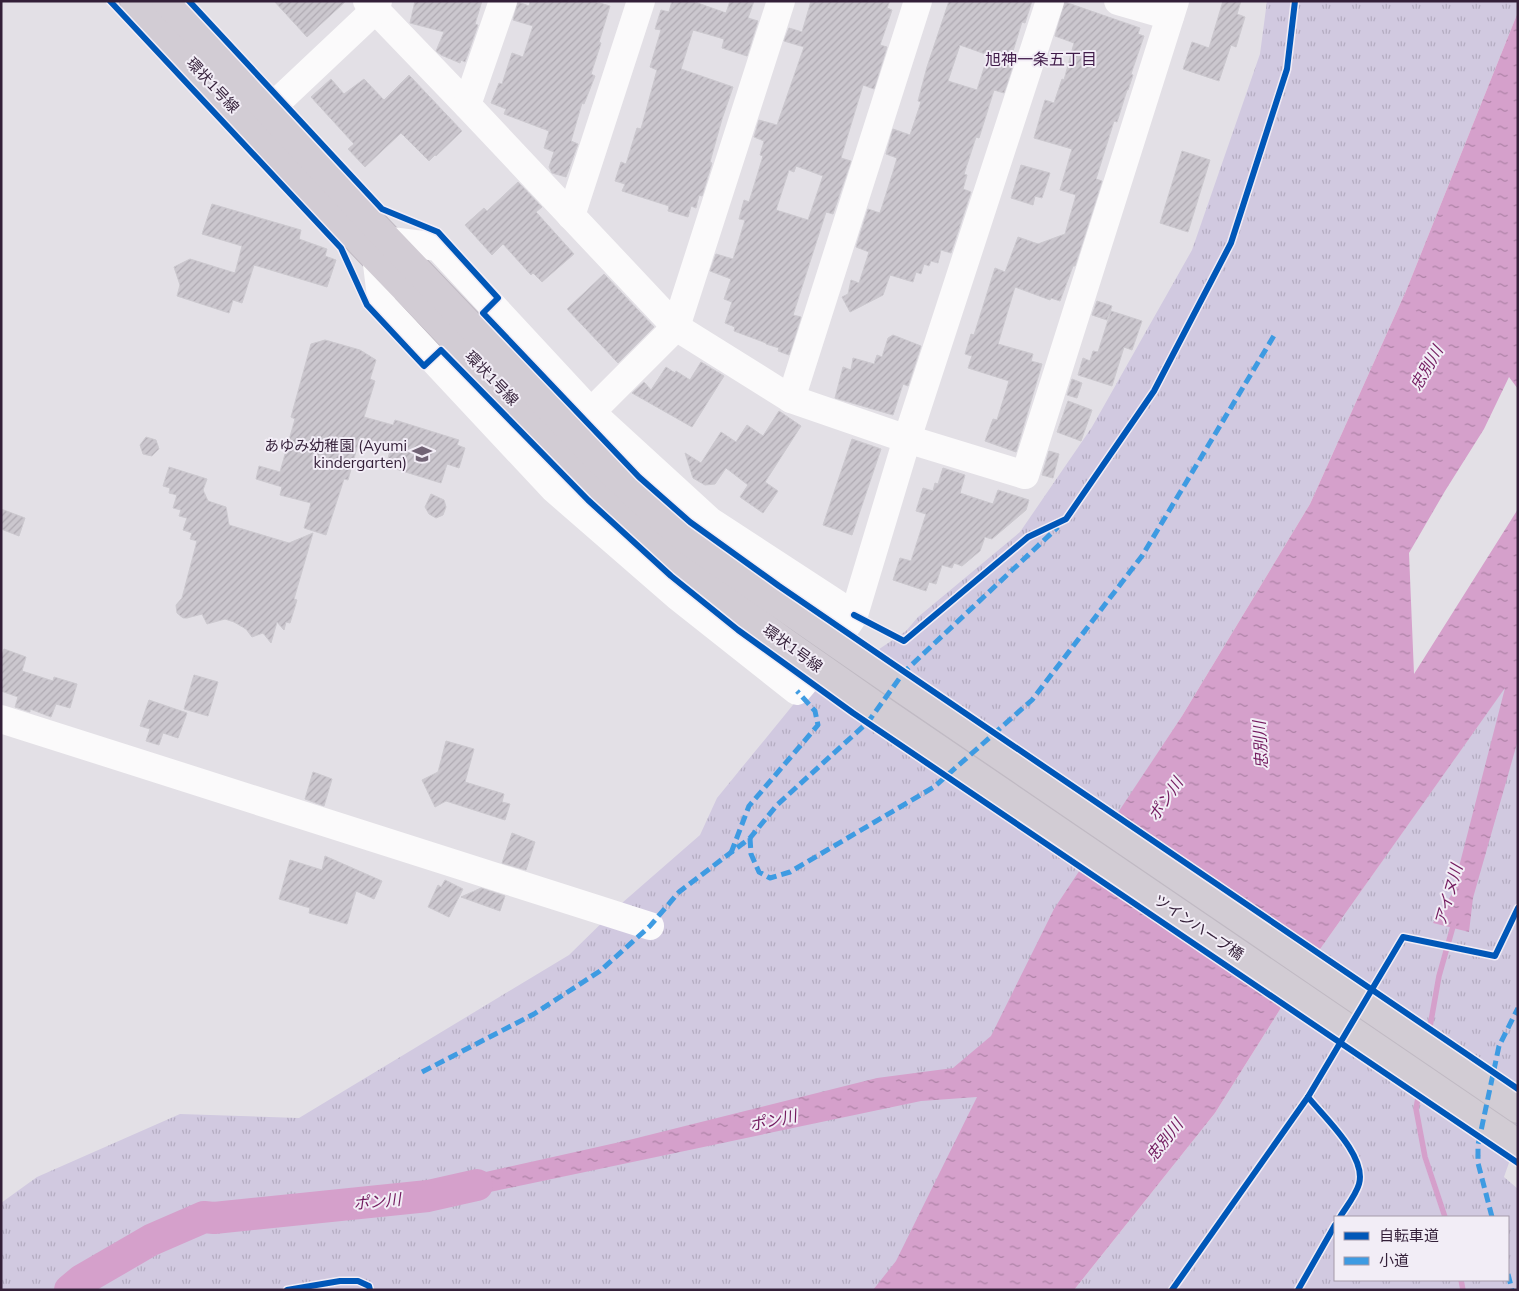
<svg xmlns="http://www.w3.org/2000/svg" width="1519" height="1291" font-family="Mulish,'Noto Sans JP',sans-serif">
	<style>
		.grass { fill: url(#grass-tufts); fill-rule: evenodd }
		.water { fill: url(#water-ripples) }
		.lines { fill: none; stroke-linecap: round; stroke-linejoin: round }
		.stream { stroke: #d5a0cb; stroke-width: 5.5 }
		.river { stroke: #d5a0cb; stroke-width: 32 }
		.building { fill: url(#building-hatch); stroke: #ccc9cf; fill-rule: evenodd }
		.major-casing { stroke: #c0bac3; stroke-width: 30 }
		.minor { stroke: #fbfafb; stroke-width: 28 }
		.major { stroke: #d2ccd4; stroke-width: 28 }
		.quiet { stroke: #3e9be2; stroke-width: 5; stroke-dasharray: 10 5; stroke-linecap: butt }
		.cycleway-casing { stroke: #f2edf6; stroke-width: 9 }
		.cycleway { stroke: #0057b8; stroke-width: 6 }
		.labels { text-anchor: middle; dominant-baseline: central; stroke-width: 4; stroke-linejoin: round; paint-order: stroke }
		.street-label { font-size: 15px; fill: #331f38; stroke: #f2edf6 }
		.poi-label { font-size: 15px; fill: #331f38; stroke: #f2edf6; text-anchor: end }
		.neighbourhood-label { font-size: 16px; fill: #411c4a; stroke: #f2edf6 }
		.water-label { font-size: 16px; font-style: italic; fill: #731b5f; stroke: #f2edf6 }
	</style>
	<defs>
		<pattern id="grass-tufts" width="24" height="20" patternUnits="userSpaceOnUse" patternTransform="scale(1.25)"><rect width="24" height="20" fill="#d1c9e0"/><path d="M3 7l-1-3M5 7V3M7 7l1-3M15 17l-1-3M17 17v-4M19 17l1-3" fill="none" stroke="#b4acc1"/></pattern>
		<pattern id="water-ripples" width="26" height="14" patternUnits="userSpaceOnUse" patternTransform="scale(1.25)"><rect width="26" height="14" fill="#d5a0cb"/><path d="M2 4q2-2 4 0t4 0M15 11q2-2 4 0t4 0" fill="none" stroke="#ad82a6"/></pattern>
		<pattern id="building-hatch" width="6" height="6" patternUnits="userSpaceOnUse" patternTransform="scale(1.25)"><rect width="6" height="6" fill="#cbc7ce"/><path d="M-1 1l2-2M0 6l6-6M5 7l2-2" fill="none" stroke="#afaab2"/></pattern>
	</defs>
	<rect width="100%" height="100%" fill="#e3e0e6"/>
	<!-- grass -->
	<g class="grass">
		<polygon points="1267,1 1518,1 1518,12 1406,291 1310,504 1182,716 1100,841 899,1290 1,1290 1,1203 37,1177 180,1114 299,1118 569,955 622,903 700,835 717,798 797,700 851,668 906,631 918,617 1020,532 1092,427 1192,250 1260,54"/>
		<path d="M1518,680V1137L1504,1177L1518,1189V1290H1074L1215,1113L1301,976L1506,686ZM1335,1217H1508V1280H1335Z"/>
	</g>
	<!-- water -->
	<polygon class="water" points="1518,12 1518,389 1509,377 1484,429 1445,491 1409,553 1414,674 1518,509 1518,740 1473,898 1469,932 1433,923 1452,894 1505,688 1301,976 1215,1113 1074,1290 873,1290 896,1261 977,1097 921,1101 433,1204 432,1184 629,1140 877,1078 953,1068 991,1036 1054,909 1182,716 1310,504 1406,291"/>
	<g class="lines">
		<!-- stream -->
		<g class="stream">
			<polyline points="1428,1038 1439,976 1454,923"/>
			<polyline points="1420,1086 1416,1109 1425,1157 1445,1217"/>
			<polyline points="1461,1280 1463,1290"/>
		</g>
		<!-- river -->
		<polyline class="river" points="70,1290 82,1280 151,1240 204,1217 214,1218 428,1196 477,1185"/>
	</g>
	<!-- building -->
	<g class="building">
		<polygon points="274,1 346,1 307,37"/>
		<polygon points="415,1 482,1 475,24 478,25 465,62 461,60 460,63 441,55 436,51 444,32 410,23"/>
		<polygon points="530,1 593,1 610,6 599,42 601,43 591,74 595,76 584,104 582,103 571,141 578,144 566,177 552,173 549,167 554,152 544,148 549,131 504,114 506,109 491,103 499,83 502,84 512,53 523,57 533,26 513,20 518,2 529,6"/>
		<polygon points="672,1 692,1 726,13 730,1 754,1 748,18 758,21 747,56 722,48 724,39 693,30 681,69 733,87 722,119 710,162 712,163 702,196 699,195 696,208 691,206 688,217 668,211 669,206 622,191 625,184 615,181 621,162 626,164 637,128 641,129 657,70 650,67 661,30 655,29 661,10 669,12"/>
		<path d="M811,1H890L887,8L892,10L880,45L887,47L874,89L863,85L841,158L851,161L833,214L826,212L793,315L801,317L789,355L778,351L779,348L766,344V343L734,331L735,327L725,323L732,302L724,299L731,279L710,271L716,254L733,259L745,220L739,219L744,200L749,202L763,156L760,155L764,141L754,137L759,120L777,125L804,47L784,41L789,28L802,32ZM796,166L823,176L808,220L776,210L789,170L794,172Z"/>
		<path d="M949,1H1032L1025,23L1022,22L1009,64L1013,65L1004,93L994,90L979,138L976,137L964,174L967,175L963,189L971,192L951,253L941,250L938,263L931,261L929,266L924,264L921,274L916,272L913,282L890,275L883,295L850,312L842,297L848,294L851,280L859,283L869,252L856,247L868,209L880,213L893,172L897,158L886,154L893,129L910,135L921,102L918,101L927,67ZM960,45L988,55L977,90L948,81Z"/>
		<polygon points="1223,1 1241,1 1237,14 1245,17 1236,47 1231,45 1219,81 1183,69 1192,42 1209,48"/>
		<polygon points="1065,2 1140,28 1138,34 1144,36 1131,74 1133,75 1128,90 1127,90 1117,122 1114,121 1096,179 1102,181 1075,266 1073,266 1060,301 1051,298 1050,300 1015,287 998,344 1033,354 1031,361 1042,364 1016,452 985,441 993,419 997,420 1009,381 968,368 972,356 965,354 971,334 974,335 995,268 1005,272 1018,237 1038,244 1065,234 1076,195 1060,190 1072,149 1034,138 1045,100 1054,103 1062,79 1064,80 1074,43 1055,36"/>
		<polygon points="409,75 462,131 436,156 435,155 429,161 401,133 365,167 348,149 354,144 311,97 331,79 344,94 364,79 384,100"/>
		<polygon points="1182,151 1210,160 1188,232 1160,223"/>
		<polygon points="1021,165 1050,173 1042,198 1035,196 1033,205 1011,198"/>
		<polygon points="518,182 542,207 536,212 574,254 542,282 533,273 531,275 503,244 492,255 465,225 484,208 487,211"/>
		<polygon points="212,204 301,230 299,239 327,249 325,256 336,260 327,287 254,265 242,303 233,300 229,313 177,296 180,285 174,267 190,259 235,273 242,246 202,234"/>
		<polygon points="604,274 654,327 618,363 567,309"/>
		<polygon points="1097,301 1112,306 1107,320 1092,315"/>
		<polygon points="1111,311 1142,321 1132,350 1124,347 1112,386 1078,375 1083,358 1090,361 1093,351 1098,352"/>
		<polygon points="893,335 921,346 908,386 903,384 893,415 835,398 843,367 851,370 853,358 874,364 877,355 882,357 888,338"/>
		<polygon points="325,340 360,350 376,360 370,379 375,381 364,417 393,425 395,420 459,440 457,445 465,448 459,468 447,464 441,483 386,466 391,447 360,437 348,480 344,479 326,535 304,528 311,503 280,495 282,487 256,479 259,466 280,472 295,419 291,417 311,344"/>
		<polygon points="701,362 724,376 692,427 632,393 644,382 651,390 666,367 675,373 676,371 690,380"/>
		<polygon points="1072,379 1082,383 1077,398 1067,395"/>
		<polygon points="1068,401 1092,410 1081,441 1057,432"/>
		<polygon points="779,411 801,426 765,482 778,491 763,513 740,497 748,485 726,468 715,484 705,485 693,478 685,453 701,463 721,432 736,442 747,425 763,436"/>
		<polygon points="146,437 156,440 159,449 152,456 143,454 140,445"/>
		<polygon points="852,439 881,449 852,535 823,525"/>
		<polygon points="1049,451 1059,454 1053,478 1042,475"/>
		<polygon points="169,467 207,479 203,490 208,501 226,507 229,525 289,543 313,533 294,599 297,600 290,623 286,622 284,630 277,622 271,643 263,633 252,637 246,629 234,622 225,619 207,624 202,614 187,618 183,618 177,613 176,605 182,598 197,541 190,539 192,533 183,530 187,518 179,516 181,510 173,508 177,495 169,493 170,488 163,486"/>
		<polygon points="943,468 965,475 960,493 993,504 998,490 1029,500 1026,510 992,539 985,537 980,551 962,566 954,563 952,568 942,565 936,584 929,582 926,591 893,580 900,558 911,561 926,514 916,511 923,488 933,491 935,483 938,484"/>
		<polygon points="431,494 444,500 446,507 443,515 436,518 429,514 425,507"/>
		<polygon points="1,509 25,518 19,536 1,529"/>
		<polygon points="4,649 26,657 22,671 53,681 54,677 77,684 70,708 56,704 51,717 30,709 30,712 15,707 18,697 1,691 1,658"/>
		<polygon points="194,675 218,682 208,716 184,709"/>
		<polygon points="149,700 187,713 178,738 163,733 159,745 146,741 150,729 140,726"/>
		<polygon points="446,741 474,749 465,782 504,794 502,802 510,804 505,820 446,801 435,807 422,780 438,772"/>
		<polygon points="313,772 332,779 324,806 305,799"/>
		<polygon points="512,833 535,842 526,870 502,863"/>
		<polygon points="325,856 382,881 374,899 356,891 347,924 309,913 310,908 279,899 290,860 322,870"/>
		<polygon points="445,880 463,889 449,917 428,907 438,885 441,887"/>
		<polygon points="481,888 505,896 500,911 461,897"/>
	</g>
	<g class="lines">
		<defs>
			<g id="major">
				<polyline points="134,1 362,244 589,480 679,563 783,641 887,714 1518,1144"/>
				<polyline points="166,1 378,229 601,462 644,503 688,541 904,690 1518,1109"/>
			</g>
		</defs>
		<!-- major casing -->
		<use href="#major" class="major-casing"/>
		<!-- minor -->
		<g class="minor">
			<polyline points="367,1 467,105 676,327 791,399 907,439 1025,475 1175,1"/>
			<polyline points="1118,1 1170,16"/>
			<polyline points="467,105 503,1"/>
			<polyline points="252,126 375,10 378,1"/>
			<polyline points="571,216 641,1"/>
			<polyline points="791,399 918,1"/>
			<polyline points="591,412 676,327 781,1"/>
			<polyline points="854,615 907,439 1050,1"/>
			<polyline points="803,684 797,691 677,596 554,489 382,305 376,256 391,241 438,247 591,412 710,521 854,615 848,624"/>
			<polyline points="1,719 650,926"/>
		</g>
		<!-- major -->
		<use href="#major" class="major"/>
		<!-- quiet -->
		<g class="quiet">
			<polyline points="750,838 751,854 759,872 770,878 790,872 934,787 1032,700 1142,556 1275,334"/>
			<polyline points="731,853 749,806 818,725 815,711 797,691"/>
			<polyline points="422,1072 534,1014 600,971 650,926 679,892 750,838 777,805 868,722 904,672 1058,527"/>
			<polyline points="1492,1217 1478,1163 1478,1145 1499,1046 1518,1008"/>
			<polyline points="1508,1274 1512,1290"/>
		</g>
		<defs>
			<g id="cycleway">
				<polyline points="110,1 341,248 367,305 424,366 441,350 588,500 671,576 738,630 853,713 1518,1163"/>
				<polyline points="189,1 382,209 438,232 498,298 483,313 639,477 690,522 779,586 890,662 1518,1089"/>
				<polyline points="854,615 904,641 1028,537 1066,519 1154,391 1231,243 1287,69 1295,1"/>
				<path d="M1340,1217C1346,1207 1356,1195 1359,1184C1367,1156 1324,1117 1308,1097L1403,937L1495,956L1518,908"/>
				<polyline points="287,1290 340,1281 358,1281 369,1286 370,1290"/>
				<polyline points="1172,1290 1308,1097"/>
				<polyline points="1298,1290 1335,1225"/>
			</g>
		</defs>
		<!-- cycleway casing -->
		<use href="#cycleway" class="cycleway-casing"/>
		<!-- cycleway -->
		<use href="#cycleway" class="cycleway"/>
	</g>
	<!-- icons -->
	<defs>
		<symbol id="school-bare" viewBox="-9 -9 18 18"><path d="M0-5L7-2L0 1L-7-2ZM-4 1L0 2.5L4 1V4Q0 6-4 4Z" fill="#716375" stroke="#f2edf6" stroke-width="2.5" paint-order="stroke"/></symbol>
	</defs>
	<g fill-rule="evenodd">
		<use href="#school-bare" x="408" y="440" width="28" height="28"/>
	</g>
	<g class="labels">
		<!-- street labels -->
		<g class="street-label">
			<text transform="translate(213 85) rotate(47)">環状1号線</text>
			<text transform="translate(492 378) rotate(46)">環状1号線</text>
			<text transform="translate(793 648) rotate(36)">環状1号線</text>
			<text transform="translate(1199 927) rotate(34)">ツインハープ橋</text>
		</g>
		<!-- poi labels -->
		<g class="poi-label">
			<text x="407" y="445">あゆみ幼稚園 (Ayumi<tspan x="407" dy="17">kindergarten)</tspan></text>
		</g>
		<!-- neighbourhood labels -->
		<g class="neighbourhood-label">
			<text x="1041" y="59">旭神一条五丁目</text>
		</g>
		<!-- water labels -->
		<g class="water-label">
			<text transform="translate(1426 368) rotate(-60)">忠別川</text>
			<text transform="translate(1260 745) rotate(-93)">忠別川</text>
			<text transform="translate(1165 799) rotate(-56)">ポン川</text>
			<text transform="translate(1448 895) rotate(-74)">アイヌ川</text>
			<text transform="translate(773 1120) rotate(-12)">ポン川</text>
			<text transform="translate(1164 1140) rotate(-52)">忠別川</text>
			<text transform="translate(377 1201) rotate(-6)">ポン川</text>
		</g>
	</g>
	<!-- border -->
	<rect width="1519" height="1291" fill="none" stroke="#331f38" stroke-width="5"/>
	<!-- legend -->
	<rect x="1334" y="1216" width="175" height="65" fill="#f2edf6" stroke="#a69baa"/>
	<rect x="1344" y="1232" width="25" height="8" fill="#0057b8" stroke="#a69baa"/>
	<text x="1379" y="1241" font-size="15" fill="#331f38">自転車道</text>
	<rect x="1344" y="1257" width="25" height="8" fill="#3e9be2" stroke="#a69baa"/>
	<text x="1379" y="1266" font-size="15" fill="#331f38">小道</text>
</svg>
